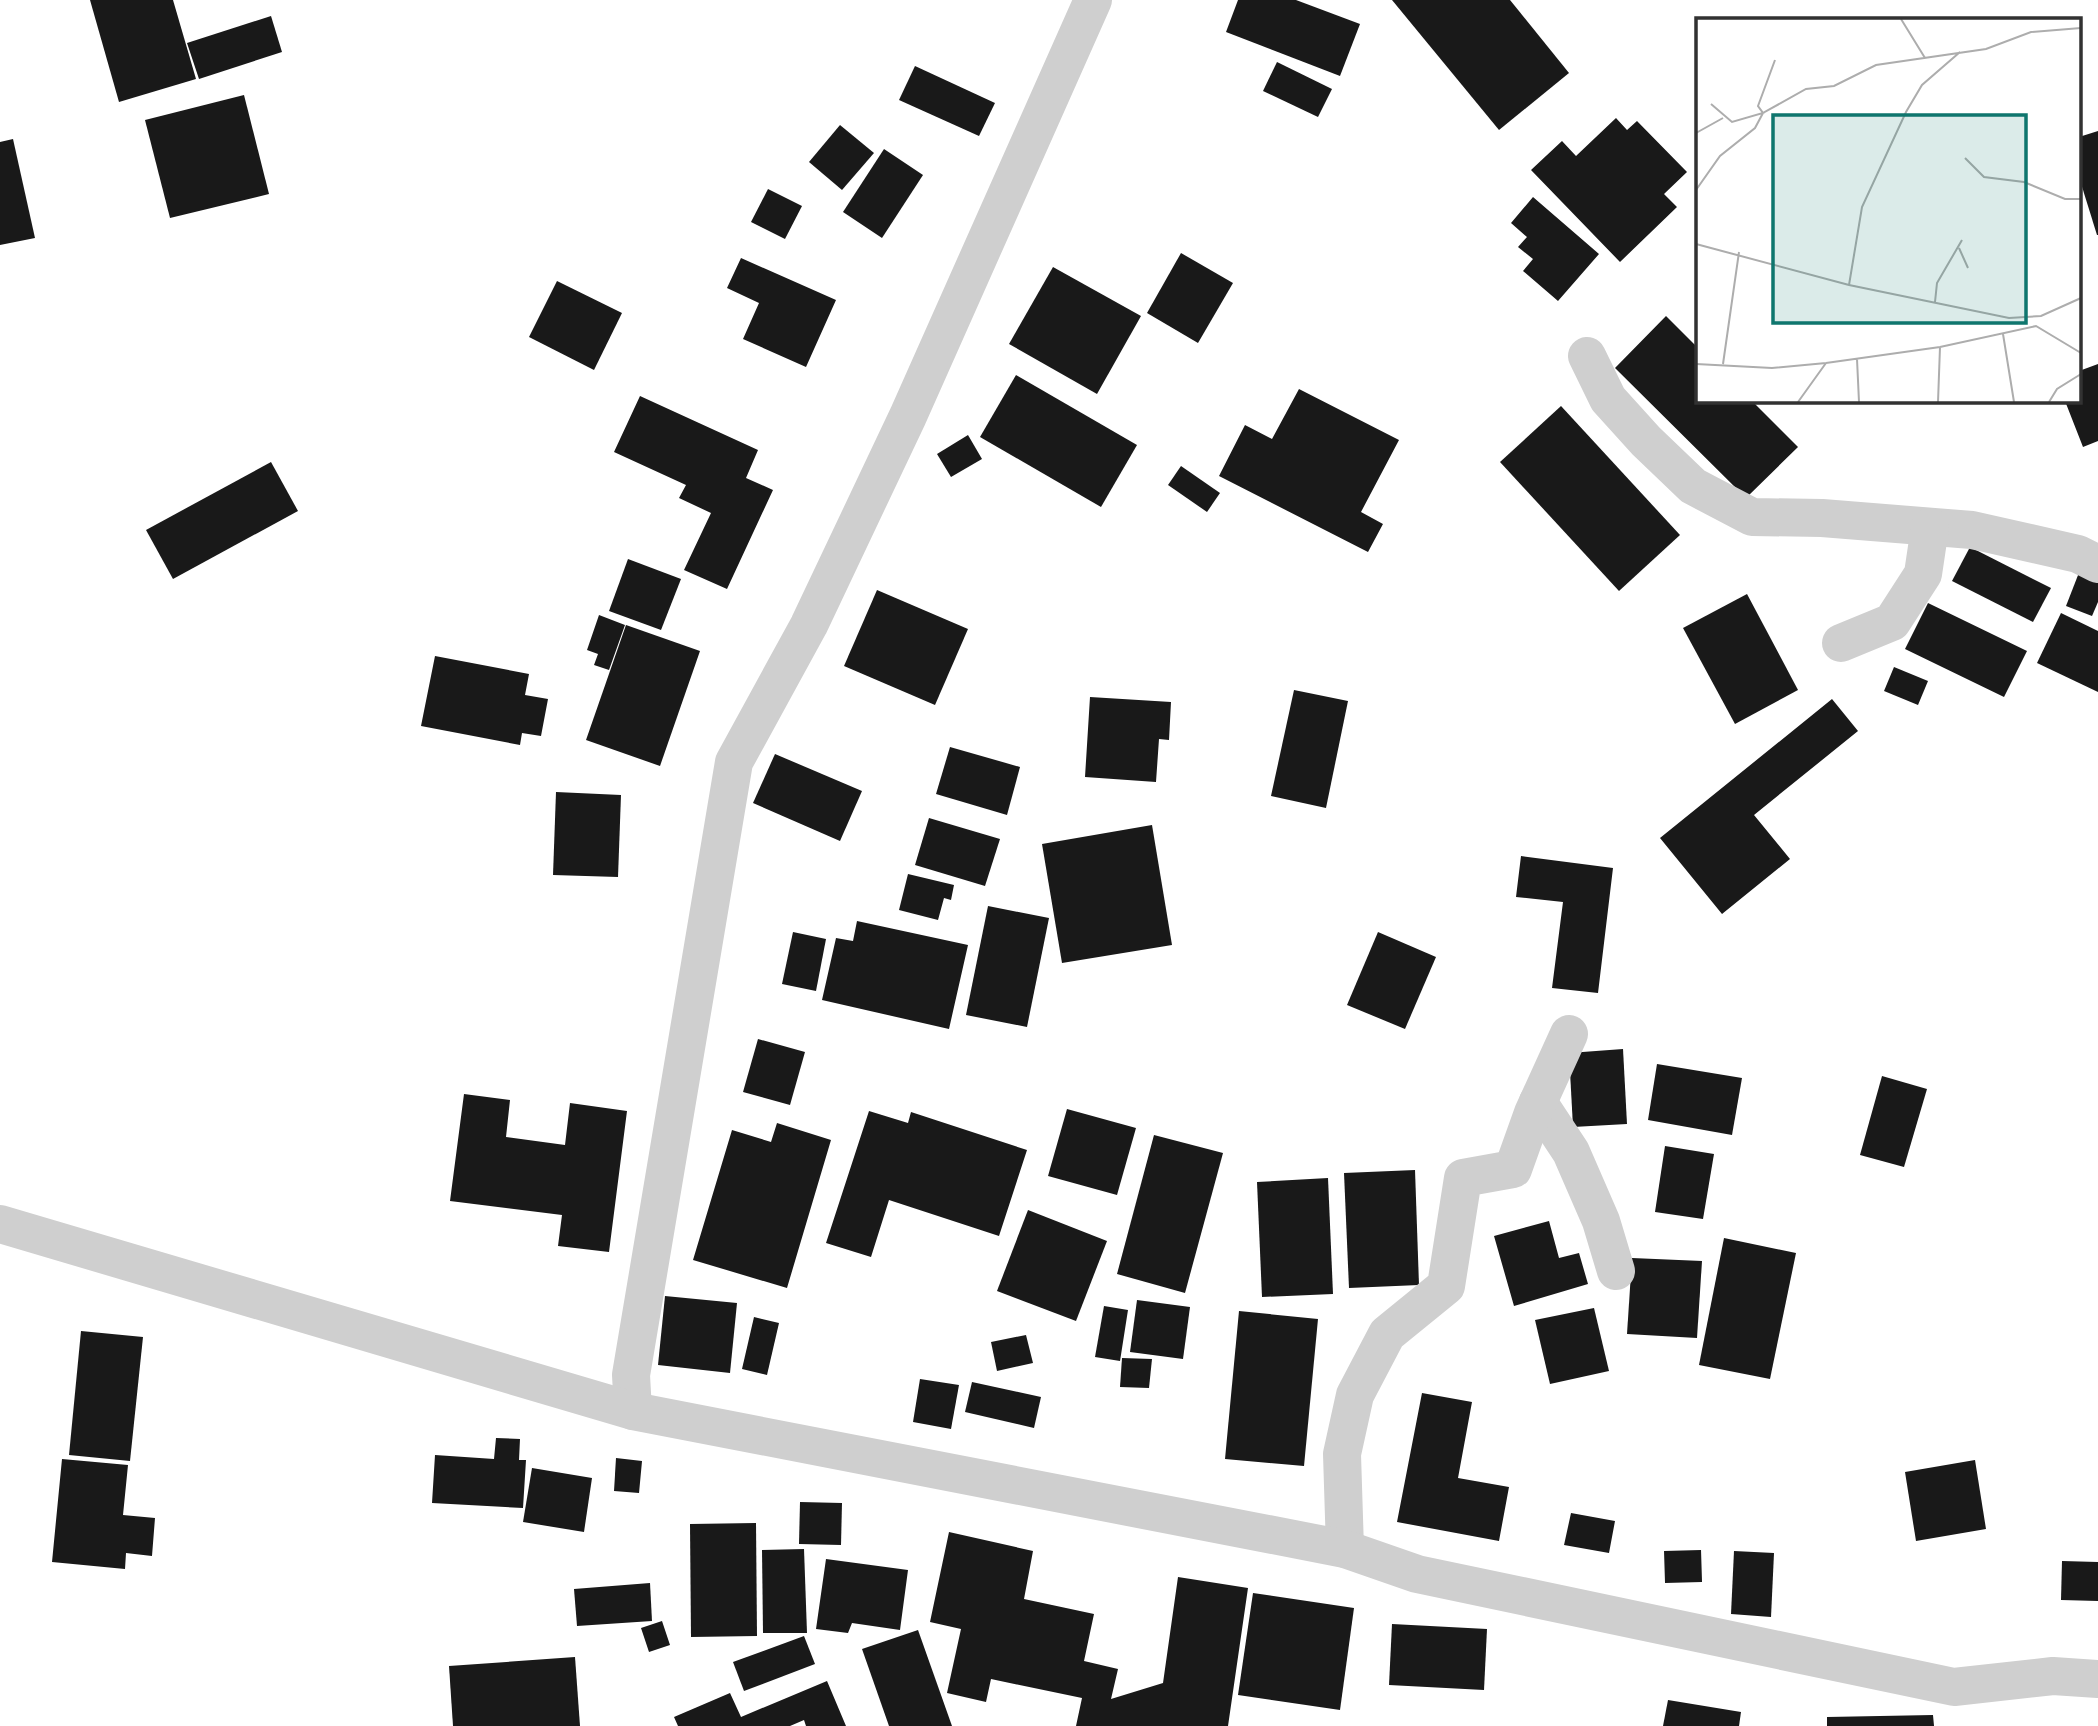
<svg xmlns="http://www.w3.org/2000/svg" width="2098" height="1726" font-family="Figtree,sans-serif">
	<style>
		.building { fill: #191919 }
		.lines { fill: none; stroke-linecap: round; stroke-linejoin: round }
		.minor { stroke: #cfcfcf; stroke-width: 38 }
		.tertiary { stroke: #cfcfcf; stroke-width: 38 }
		.inset-road { fill: none; stroke: #adadad; stroke-width: 2 }
		.view { fill: #0f766e; fill-opacity: 0.15; stroke: #0f766e; stroke-width: 3.5 }
		.inset-edge { fill: none; stroke: #323232; stroke-width: 3.5 }
	</style>
	<rect width="100%" height="100%" fill="#fff"/>
	<!-- building -->
	<g class="building">
		<polygon points="90,0 173,0 196,79 119,102"/>
		<polygon points="1238,0 1296,0 1360,24 1340,76 1226,32"/>
		<polygon points="1392,0 1510,0 1569,73 1499,130"/>
		<polygon points="271,16 282,52 199,79 187,43"/>
		<polygon points="1277,62 1332,89 1318,117 1263,91"/>
		<polygon points="915,66 995,103 979,136 899,100"/>
		<polygon points="244,95 269,194 170,218 145,120"/>
		<polygon points="1616,118 1627,130 1637,121 1687,172 1664,194 1677,207 1620,262 1531,170 1562,141 1576,156"/>
		<polygon points="840,125 874,153 842,190 809,162"/>
		<polygon points="2098,131 2098,235 2097,235 2079,177 2079,137"/>
		<polygon points="13,139 35,238 0,245 0,142"/>
		<polygon points="884,149 923,175 882,238 843,212"/>
		<polygon points="768,189 802,206 785,239 751,222"/>
		<polygon points="1533,197 1599,254 1558,301 1523,271 1533,259 1518,247 1527,237 1511,223"/>
		<polygon points="1181,253 1233,283 1198,343 1147,313"/>
		<polygon points="741,258 836,300 806,367 743,339 759,303 727,288"/>
		<polygon points="1053,267 1141,316 1097,394 1009,344"/>
		<polygon points="557,281 622,313 594,370 529,337"/>
		<polygon points="1666,316 1697,347 1697,401 1752,401 1798,447 1746,498 1615,368"/>
		<polygon points="2098,364 2098,441 2083,447 2065,401 2079,401 2079,371"/>
		<polygon points="1016,375 1137,445 1101,507 980,437"/>
		<polygon points="1299,389 1399,440 1361,512 1383,524 1368,552 1219,476 1245,425 1272,439"/>
		<polygon points="640,396 758,450 746,478 773,490 727,589 684,570 711,513 679,498 686,485 614,452"/>
		<polygon points="1561,406 1680,535 1619,591 1500,462"/>
		<polygon points="968,435 982,459 951,477 937,454"/>
		<polygon points="271,462 298,511 173,579 146,530"/>
		<polygon points="1181,466 1220,493 1207,512 1168,485"/>
		<polygon points="1970,547 2051,588 2033,622 1952,581"/>
		<polygon points="628,559 681,579 661,630 609,611"/>
		<polygon points="2080,570 2098,577 2098,602 2092,616 2066,606"/>
		<polygon points="877,590 968,629 935,705 844,666"/>
		<polygon points="1747,594 1798,690 1735,724 1683,628"/>
		<polygon points="1928,603 2027,651 2004,697 1905,649"/>
		<polygon points="2061,613 2098,631 2098,692 2037,663"/>
		<polygon points="599,615 625,625 609,670 594,665 598,654 587,650"/>
		<polygon points="626,625 700,651 660,766 586,740"/>
		<polygon points="435,656 529,674 525,695 548,699 541,736 522,733 520,745 421,726"/>
		<polygon points="1894,667 1928,681 1918,705 1884,691"/>
		<polygon points="1294,690 1348,701 1326,808 1271,796"/>
		<polygon points="1090,697 1171,702 1169,740 1159,739 1156,782 1085,777"/>
		<polygon points="1832,699 1858,731 1754,815 1790,859 1722,914 1660,838"/>
		<polygon points="950,747 1020,767 1007,815 936,794"/>
		<polygon points="775,754 862,791 840,841 753,803"/>
		<polygon points="556,792 621,795 618,877 553,875"/>
		<polygon points="929,818 1000,839 985,886 915,865"/>
		<polygon points="1152,825 1172,945 1062,963 1042,844"/>
		<polygon points="1521,856 1613,868 1598,993 1552,988 1563,902 1516,897"/>
		<polygon points="908,874 954,885 951,900 944,898 938,920 899,910"/>
		<polygon points="988,906 1049,918 1027,1027 966,1015"/>
		<polygon points="857,921 968,945 949,1029 822,1000 836,938 853,941"/>
		<polygon points="793,932 826,939 816,991 782,984"/>
		<polygon points="1378,932 1436,957 1405,1029 1347,1005"/>
		<polygon points="758,1039 805,1052 790,1105 743,1092"/>
		<polygon points="1623,1049 1627,1124 1573,1127 1569,1053"/>
		<polygon points="1657,1064 1742,1078 1732,1135 1648,1120"/>
		<polygon points="1882,1076 1927,1089 1904,1167 1860,1155"/>
		<polygon points="464,1094 510,1100 506,1137 565,1145 570,1103 627,1111 609,1252 558,1246 562,1215 450,1201"/>
		<polygon points="1067,1109 1136,1128 1117,1195 1048,1176"/>
		<polygon points="869,1111 908,1123 911,1112 1027,1150 999,1236 889,1200 871,1257 826,1243"/>
		<polygon points="777,1123 831,1140 787,1288 693,1260 732,1130 771,1142"/>
		<polygon points="1154,1135 1223,1153 1185,1293 1117,1274"/>
		<polygon points="1665,1146 1714,1154 1703,1219 1655,1212"/>
		<polygon points="1415,1170 1419,1285 1349,1288 1344,1173"/>
		<polygon points="1328,1178 1333,1294 1262,1297 1257,1182"/>
		<polygon points="1028,1210 1107,1241 1076,1321 997,1291"/>
		<polygon points="1549,1221 1559,1258 1579,1253 1588,1284 1514,1306 1494,1236"/>
		<polygon points="1724,1238 1796,1253 1770,1379 1699,1365"/>
		<polygon points="1632,1258 1702,1261 1697,1338 1627,1334"/>
		<polygon points="665,1296 737,1303 730,1373 658,1365"/>
		<polygon points="1137,1300 1190,1307 1183,1359 1130,1352"/>
		<polygon points="1104,1306 1128,1310 1120,1361 1095,1357"/>
		<polygon points="1594,1308 1609,1371 1550,1384 1535,1320"/>
		<polygon points="1239,1311 1318,1319 1304,1466 1225,1459"/>
		<polygon points="754,1317 779,1323 767,1375 742,1369"/>
		<polygon points="81,1331 143,1337 130,1461 69,1455"/>
		<polygon points="1026,1335 1033,1363 997,1371 991,1342"/>
		<polygon points="1122,1358 1152,1359 1149,1388 1120,1387"/>
		<polygon points="920,1379 959,1385 951,1429 913,1422"/>
		<polygon points="972,1382 1041,1397 1034,1428 965,1412"/>
		<polygon points="1422,1393 1472,1402 1458,1478 1509,1487 1499,1541 1397,1522"/>
		<polygon points="496,1438 520,1439 519,1460 526,1460 523,1508 432,1503 435,1455 494,1459"/>
		<polygon points="616,1458 642,1461 639,1493 614,1491"/>
		<polygon points="62,1459 128,1465 123,1515 155,1518 152,1556 126,1553 125,1569 52,1562"/>
		<polygon points="1975,1460 1986,1529 1916,1541 1905,1472"/>
		<polygon points="532,1468 592,1478 584,1532 523,1522"/>
		<polygon points="800,1502 842,1503 841,1545 799,1544"/>
		<polygon points="1571,1513 1615,1521 1609,1553 1564,1545"/>
		<polygon points="756,1523 757,1636 691,1637 690,1524"/>
		<polygon points="949,1532 1033,1551 1024,1599 1094,1614 1084,1661 1118,1669 1111,1699 1163,1683 1178,1577 1248,1588 1228,1726 1076,1726 1082,1698 991,1679 986,1702 947,1693 961,1629 930,1622"/>
		<polygon points="804,1549 807,1633 763,1633 762,1550"/>
		<polygon points="1701,1550 1702,1582 1665,1583 1664,1551"/>
		<polygon points="1734,1551 1774,1553 1771,1617 1731,1614"/>
		<polygon points="826,1559 908,1570 900,1630 852,1623 848,1633 816,1629"/>
		<polygon points="2062,1561 2098,1562 2098,1601 2061,1600"/>
		<polygon points="650,1583 652,1621 577,1626 574,1589"/>
		<polygon points="1253,1593 1354,1608 1340,1710 1238,1695"/>
		<polygon points="662,1621 670,1645 649,1652 641,1628"/>
		<polygon points="1392,1624 1487,1629 1484,1690 1389,1685"/>
		<polygon points="918,1630 952,1726 889,1726 862,1649"/>
		<polygon points="804,1636 815,1664 744,1691 733,1662"/>
		<polygon points="575,1657 580,1726 453,1726 449,1666"/>
		<polygon points="827,1681 846,1726 806,1726 804,1720 790,1726 678,1726 674,1717 730,1693 741,1717"/>
		<polygon points="1668,1700 1741,1712 1739,1726 1663,1726"/>
		<polygon points="1933,1715 1934,1726 1827,1726 1827,1717"/>
	</g>
	<g class="lines">
		<!-- minor -->
		<g class="minor">
			<polyline points="1587,356 1608,399 1646,441 1693,486 1752,517 1822,518 1972,530 2078,554 2098,564"/>
			<polyline points="1841,643 1892,622 1923,574 1930,527"/>
			<polyline points="1538,1102 1571,1152 1601,1221 1616,1271"/>
			<polyline points="633,1411 631,1375 734,762 809,625 908,416 1093,0"/>
			<polyline points="1345,1549 1342,1454 1355,1395 1387,1334 1446,1286 1463,1178 1513,1169 1533,1113 1569,1034"/>
		</g>
		<!-- tertiary -->
		<polyline class="tertiary" points="0,1224 633,1411 1345,1549 1417,1574 1954,1687 2053,1676 2098,1679"/>
	</g>
	<!-- overview -->
	<g transform="translate(1696 18)">
		<rect width="385" height="385" fill="#fff"/>
		<path class="inset-road" d="M205,1L229,40M15,86L36,104L67,95L62,88L79,42M0,115L27,100M269,140L288,159L328,164L369,181H385M0,172L24,138L59,110L67,95L110,71L138,68L180,47L290,31L335,14L385,10M0,226L153,267L313,300L345,298L385,280M263,230L272,250M153,267L166,189L210,94L226,67L264,34M239,284L241,265L266,222M307,316L318,384M161,341L163,384M0,346L76,350L130,345L244,329L340,308L385,335M27,346L43,234M102,384L130,345M242,384L244,329M353,384L361,371L385,356"/>
		<path class="view" d="M77,97H330V305H77Z"/>
		<rect width="385" height="385" class="inset-edge"/>
	</g>
</svg>
